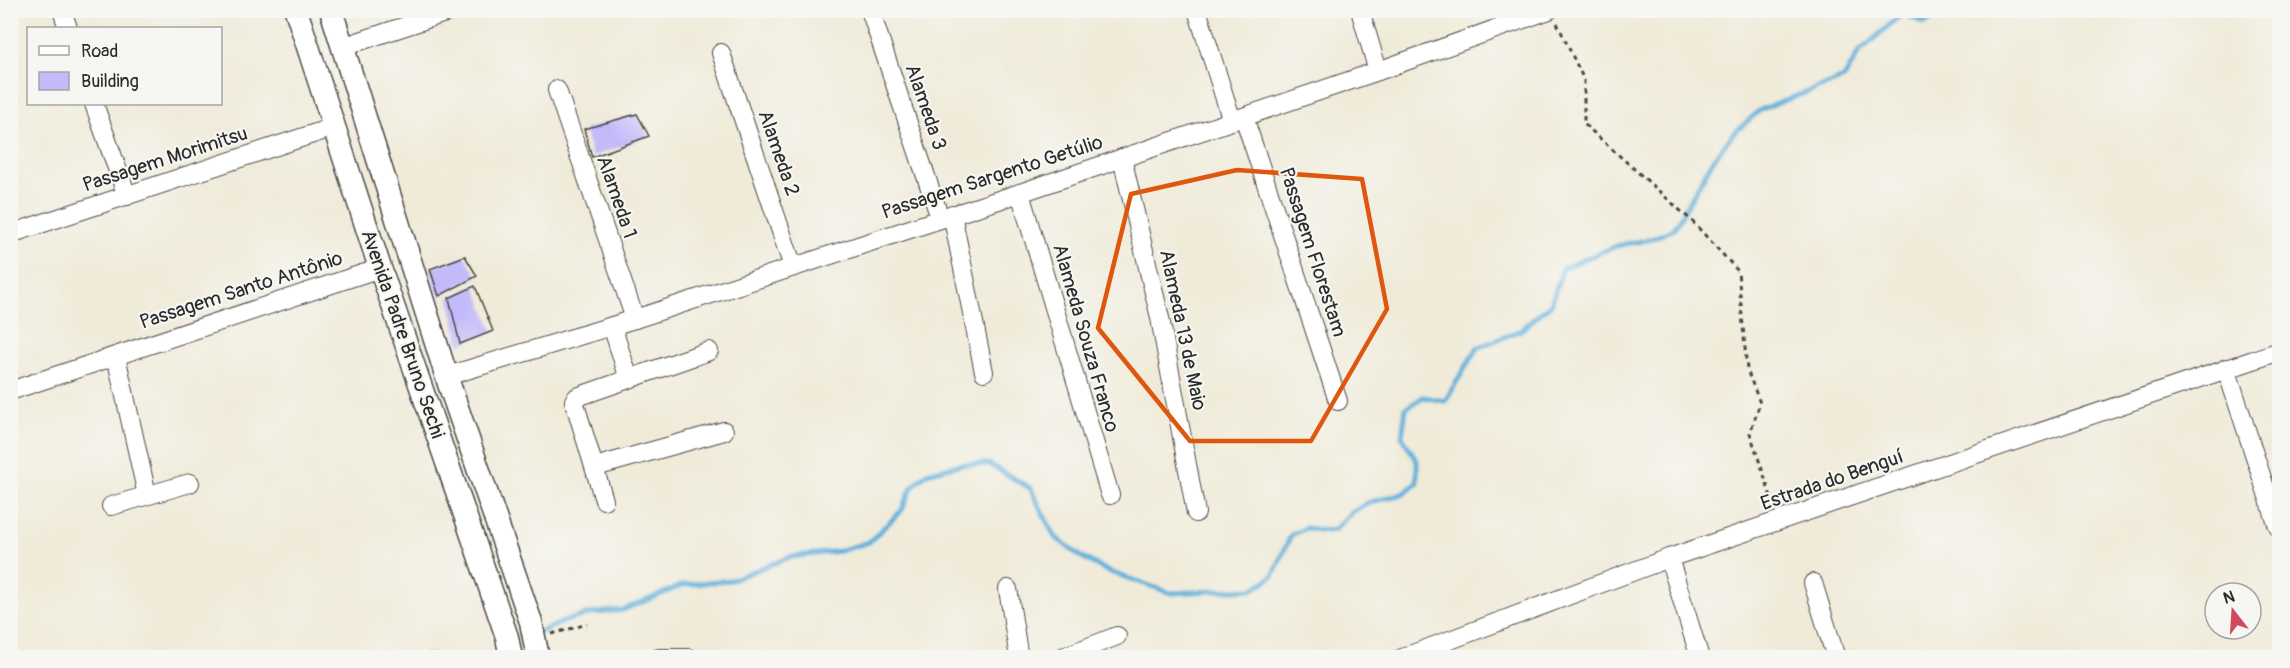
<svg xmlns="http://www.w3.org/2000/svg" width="2290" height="668" font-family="Pangolin,sans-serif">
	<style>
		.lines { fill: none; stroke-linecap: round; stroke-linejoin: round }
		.stream { stroke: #61b0db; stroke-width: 5 }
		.building { fill: #c3bafa }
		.minor-casing { stroke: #494845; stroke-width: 20 }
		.major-casing { stroke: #494845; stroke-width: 25 }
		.path { stroke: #494845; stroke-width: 3; stroke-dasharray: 4.5 4.5; stroke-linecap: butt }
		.minor { stroke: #fff; stroke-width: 18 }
		.major { stroke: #fff; stroke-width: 22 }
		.marked { fill: none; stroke: #df570e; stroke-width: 4.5; stroke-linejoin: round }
		.labels { text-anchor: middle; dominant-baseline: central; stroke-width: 4.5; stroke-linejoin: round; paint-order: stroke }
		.street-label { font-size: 20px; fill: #2b2b2b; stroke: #f6f6f2 }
	</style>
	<rect width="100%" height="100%" fill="#f6f6f2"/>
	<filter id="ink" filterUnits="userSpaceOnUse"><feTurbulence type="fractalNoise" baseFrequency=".0167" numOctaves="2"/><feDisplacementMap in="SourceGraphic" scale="12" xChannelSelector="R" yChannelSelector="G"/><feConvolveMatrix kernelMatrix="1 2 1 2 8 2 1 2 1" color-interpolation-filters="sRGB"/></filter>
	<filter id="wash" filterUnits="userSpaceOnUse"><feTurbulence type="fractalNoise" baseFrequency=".008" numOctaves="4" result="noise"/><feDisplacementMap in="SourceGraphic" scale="24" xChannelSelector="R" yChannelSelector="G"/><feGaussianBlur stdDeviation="1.35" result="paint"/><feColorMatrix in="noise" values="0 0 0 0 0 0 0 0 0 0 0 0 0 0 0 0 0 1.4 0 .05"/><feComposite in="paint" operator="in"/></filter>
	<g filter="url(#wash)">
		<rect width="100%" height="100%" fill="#f0ebd9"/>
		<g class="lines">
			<!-- stream -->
			<g class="stream">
				<polyline points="540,632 565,621 588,614 623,610 683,585 731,580 790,557 839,551 869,542 902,510 912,487 927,473 962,464 989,464 1030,488 1055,537 1080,556 1107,571 1171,593 1254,589 1273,576 1291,535 1306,528 1326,531 1334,530 1351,513 1367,503 1405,493 1417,483 1417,461 1402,436 1406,408 1423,397 1445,401 1477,348 1521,330 1551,304 1563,268 1616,246 1651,239 1674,229 1713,160 1732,135 1760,110 1844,78 1859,52 1903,13 1924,23 1953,10"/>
				<polyline points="372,658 373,658"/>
				<polyline points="421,658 425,656 446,658"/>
				<polyline points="483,658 488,657"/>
			</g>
		</g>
		<g id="blocks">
			<!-- building -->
			<g class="building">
				<polygon points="637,114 649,136 592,157 584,129"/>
				<polygon points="465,256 477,276 439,296 430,269"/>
				<polygon points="475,286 493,331 460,344 449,298"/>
			</g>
		</g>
	</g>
	<g filter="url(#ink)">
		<use href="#blocks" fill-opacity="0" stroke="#494845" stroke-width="1.5"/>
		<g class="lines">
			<defs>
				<g id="minor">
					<polyline points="62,10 68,28"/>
					<polyline points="870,10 940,218"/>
					<polyline points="1197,10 1232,121"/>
					<polyline points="1360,10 1378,71"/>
					<polyline points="342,47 454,10"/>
					<polyline points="721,53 793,267"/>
					<polyline points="557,90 635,319"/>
					<polyline points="94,104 127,196"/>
					<polyline points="1244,117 1338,401"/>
					<polyline points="1122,158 1160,318 1196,513"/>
					<polyline points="1020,193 1110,495"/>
					<polyline points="952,214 984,372"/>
					<polyline points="10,234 334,127"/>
					<polyline points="612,326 629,379"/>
					<polyline points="116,356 147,495"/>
					<polyline points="2226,368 2278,527"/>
					<polyline points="447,376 635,319 1020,193 1378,71 1549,10"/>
					<polyline points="10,391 380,268"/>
					<polyline points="595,467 724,431"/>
					<polyline points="604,500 574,401 577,397 709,351"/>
					<polyline points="111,506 190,483"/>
					<polyline points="1669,558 1700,658"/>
					<polyline points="1813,583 1836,658"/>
					<polyline points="1008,589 1019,658"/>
					<polyline points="659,658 689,658"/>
					<polyline points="1060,658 1117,636"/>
					<polyline points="1402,658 1669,558 2280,351"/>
				</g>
				<g id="major">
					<polyline points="296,10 380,268 507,637 511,658"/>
					<polyline points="331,10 449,384 531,622 538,658"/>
				</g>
			</defs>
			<!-- minor casing -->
			<use href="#minor" class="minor-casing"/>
			<!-- major casing -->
			<use href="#major" class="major-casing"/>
			<!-- path -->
			<g class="path">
				<polyline points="1557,23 1584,80 1584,124 1691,220 1738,271 1747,370 1760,403 1750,433 1774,506"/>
				<polyline points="552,634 587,624"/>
			</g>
			<!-- minor -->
			<use href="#minor" class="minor"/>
			<!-- major -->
			<use href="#major" class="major"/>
		</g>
	</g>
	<!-- marked area -->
	<path class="marked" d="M1237,170L1362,179L1387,309L1311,441H1190L1098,328L1131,194Z"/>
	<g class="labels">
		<!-- street labels -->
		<g class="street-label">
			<text transform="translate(926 107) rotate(71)">Alameda 3</text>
			<text transform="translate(779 153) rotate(71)">Alameda 2</text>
			<text transform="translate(165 159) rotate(-18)">Passagem Morimitsu</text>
			<text transform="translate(992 177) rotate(-18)">Passagem Sargento Getúlio</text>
			<text transform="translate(617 197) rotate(71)">Alameda 1</text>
			<text transform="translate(1313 252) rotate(72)">Passagem Florestam</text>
			<text transform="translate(241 290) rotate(-18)">Passagem Santo Antônio</text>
			<text transform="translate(1183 330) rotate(78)">Alameda 13 de Maio</text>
			<text transform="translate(403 334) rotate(71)">Avenida Padre Bruno Sechi</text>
			<text transform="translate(1086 338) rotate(74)">Alameda Souza Franco</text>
			<text transform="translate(1832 480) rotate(-19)">Estrada do Benguí</text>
		</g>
	</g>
	<!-- margin -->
	<rect width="2290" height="668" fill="none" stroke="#f6f6f2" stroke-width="36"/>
	<!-- legend -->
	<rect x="27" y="27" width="195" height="78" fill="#f6f6f2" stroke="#a5a5a2" stroke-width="1.5"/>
	<rect x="39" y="46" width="30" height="9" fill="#ffffff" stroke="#a5a5a2" stroke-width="1.5"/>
	<text x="81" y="57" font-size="18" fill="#2b2b2b">Road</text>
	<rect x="39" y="72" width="30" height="18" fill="#c3bafa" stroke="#a5a5a2" stroke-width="1.5"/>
	<text x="81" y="87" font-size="18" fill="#2b2b2b">Building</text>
	<!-- north arrow -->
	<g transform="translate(2233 611) rotate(343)"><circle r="28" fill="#f6f6f2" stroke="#a5a5a2" stroke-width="1.5"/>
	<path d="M0-4.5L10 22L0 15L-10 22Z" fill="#d1495b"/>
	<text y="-9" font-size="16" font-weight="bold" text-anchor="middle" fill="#2b2b2b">N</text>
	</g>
</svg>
